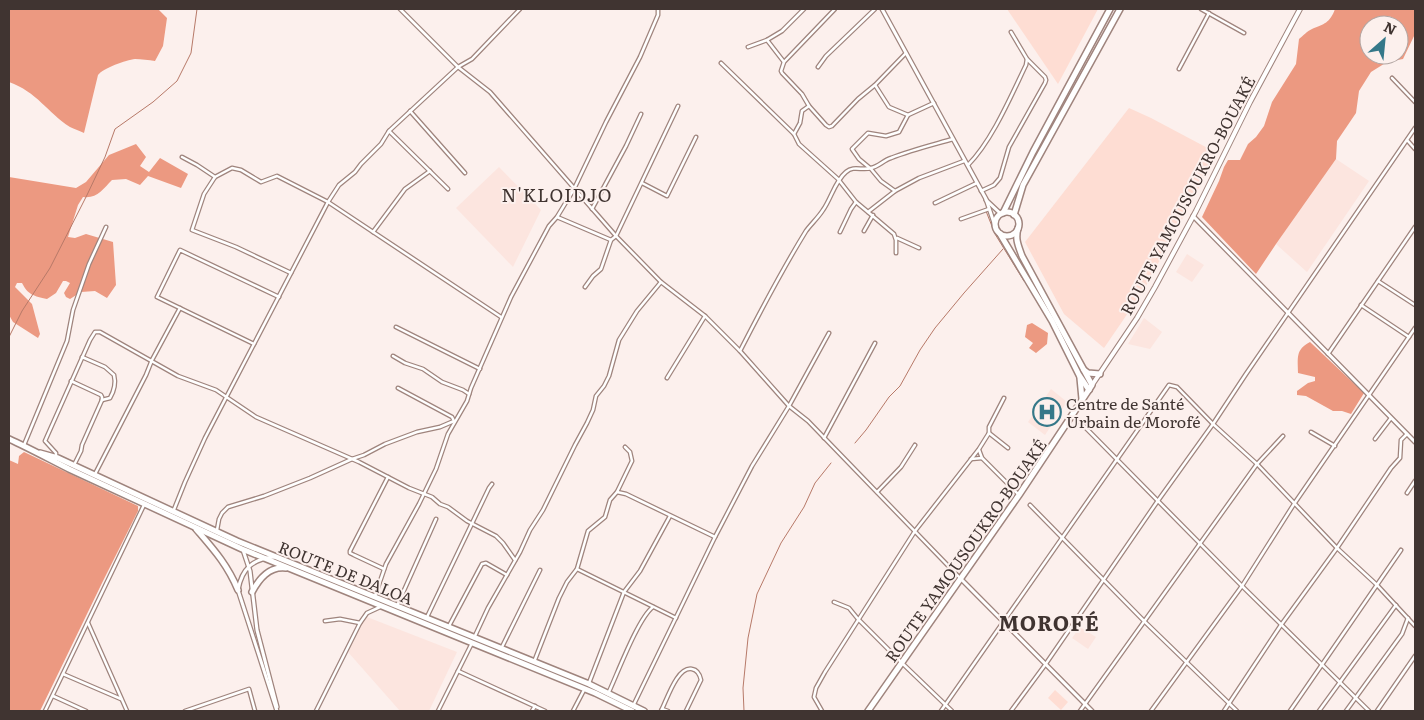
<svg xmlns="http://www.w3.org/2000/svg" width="1424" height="720" font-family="Literata,serif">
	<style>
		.built { fill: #fce5df }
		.green { fill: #feddd3 }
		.forest { fill: #ec9981; fill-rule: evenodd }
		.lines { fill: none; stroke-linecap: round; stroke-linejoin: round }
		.stream { stroke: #b77968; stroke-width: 1 }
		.street-casing { stroke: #9f847d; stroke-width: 5 }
		.secondary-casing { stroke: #9f847d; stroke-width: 5.5 }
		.primary-casing { stroke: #9f847d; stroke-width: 6 }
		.highway-casing { stroke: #9f847d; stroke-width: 8 }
		.street { stroke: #fff; stroke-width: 2.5 }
		.secondary { stroke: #fff; stroke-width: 3 }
		.primary { stroke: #fff; stroke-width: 4 }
		.highway { stroke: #fff; stroke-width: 5 }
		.labels { text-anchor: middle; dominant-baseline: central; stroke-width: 4; stroke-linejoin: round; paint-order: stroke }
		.street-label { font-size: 16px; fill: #403431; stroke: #fcf0ed }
		.poi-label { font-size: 16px; fill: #403431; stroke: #fcf0ed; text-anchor: start }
		.neighbourhood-label { font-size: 18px; letter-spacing: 1px; fill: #403431; stroke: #fcf0ed }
		.district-label { font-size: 21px; font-weight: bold; letter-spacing: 1px; fill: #403431; stroke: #fcf0ed }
	</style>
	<rect width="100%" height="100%" fill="#fcf0ed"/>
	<!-- built -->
	<g class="built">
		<polygon points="1336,159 1369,181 1307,272 1276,244"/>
		<polygon points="499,167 541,210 513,267 456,208"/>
		<polygon points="1187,254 1204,265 1192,282 1176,272"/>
		<polygon points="1144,318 1162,332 1150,349 1128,344"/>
		<polygon points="1051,389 1067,402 1045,435 1028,422"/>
		<polygon points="365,617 367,617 457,652 429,711 400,711 348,652"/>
		<polygon points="1080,627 1096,637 1088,649 1072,638"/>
	</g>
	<!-- green -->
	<g class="green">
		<polygon points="1007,9 1098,9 1058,84"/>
		<polygon points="1129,108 1151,118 1217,153 1185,214 1143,291 1104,348 1064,314 1025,242"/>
		<polygon points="1055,690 1068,702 1061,710 1048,698"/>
	</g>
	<!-- forest -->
	<g class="forest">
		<path d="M9,9H158L167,18L163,46L155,61C149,60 141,59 135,59C126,60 103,68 98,75L84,133C80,131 74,129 70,127C47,112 37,92 9,82Z"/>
		<path d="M1335,9H1415V34L1403,59L1387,62L1371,72L1359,91L1356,113L1337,141L1336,159L1276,244L1256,274L1202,217L1219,181L1224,167L1228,160H1240L1248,144L1256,137L1264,126L1272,102L1296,64L1299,39C1303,36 1307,31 1312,29C1324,24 1330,23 1335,9ZM1369,25H1399V55H1369Z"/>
		<path d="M136,144L146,157L140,166L149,172L160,158L188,174L181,188L148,176L140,185L126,179L112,180C103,189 97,199 83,197L78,205L68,237L75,238L86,234L113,242L116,285L107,298L95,291L81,292L70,299L66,297L64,293L70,283L66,281H63L56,293L47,299C34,296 28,295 22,283H17L15,287L32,304L40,334L38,338L13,322L9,315V177L76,188L86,182L109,155Z"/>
		<polygon points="1032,323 1048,333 1047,344 1036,353 1029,348 1033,343 1025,337 1027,325"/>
		<path d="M1310,342L1364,393L1351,414L1342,411H1333L1306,396L1297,395V391L1308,383L1315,381V377L1298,373C1298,358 1295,350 1310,342Z"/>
		<polygon points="24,452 138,506 138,511 102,583 40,711 9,711 9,460 18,464 19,456"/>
	</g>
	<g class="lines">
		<!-- stream -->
		<g class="stream">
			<polyline points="986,211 995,234 1024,281"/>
			<polyline points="9,337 22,311 50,268 87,195 105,157 115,129 153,102 177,81 191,53 197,9"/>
			<polyline points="855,443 866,430 889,397 900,386 920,350 935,328 964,293 1003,249"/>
			<polyline points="744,711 743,688 748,638 757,594 781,543 804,507 815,483 831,463"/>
		</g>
		<defs>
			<g id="street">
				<polyline points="400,9 458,67 490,92 616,236 661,282 705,316 740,351 789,406 808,421 960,578"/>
				<polyline points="835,9 784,62 781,71 782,73 802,94 809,106 826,125 829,127 832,126 858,99 875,85 906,53"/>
				<polyline points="1201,9 1244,33"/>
				<polyline points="767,40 784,62"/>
				<polyline points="748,47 767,40 782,31 804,9"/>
				<polyline points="721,63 794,134 799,144 838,179 856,202 868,212 895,191"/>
				<polyline points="818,67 826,56 875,9"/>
				<polyline points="1179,69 1209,13"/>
				<polyline points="1392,78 1415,102"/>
				<polyline points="875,85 889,107 908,115 934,103"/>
				<polyline points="410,111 465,173"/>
				<polyline points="908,115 899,132 886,136 868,133 852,149 859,159 871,169 881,181 895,191 919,178 964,161"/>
				<polyline points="389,131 448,189"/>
				<polyline points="794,134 800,123 802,111 809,106"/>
				<polyline points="1407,140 1415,149"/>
				<polyline points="182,157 197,165 215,177"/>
				<path d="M968,165C992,141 1011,96 1026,65L1027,59L1011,32"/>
				<polyline points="642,183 667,196 696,137"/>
				<polyline points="981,191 994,185 1000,178 1009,147 1045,83 1046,80 1045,77 1027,59"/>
				<polyline points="935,203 977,183"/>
				<polyline points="592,209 626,146 641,114"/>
				<polyline points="868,212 894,234 896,240 896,253"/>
				<polyline points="557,217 611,240"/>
				<polyline points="961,219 989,209"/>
				<polyline points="864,231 873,215"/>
				<polyline points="373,232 405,189 430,171"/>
				<polyline points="840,232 851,209 856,202"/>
				<polyline points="897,238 919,248"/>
				<polyline points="291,273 236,247 192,230 204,194 215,177 232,168 241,170 261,182 277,176 328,202 501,317"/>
				<polyline points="1378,281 1415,305"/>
				<polyline points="585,287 593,276 601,269 611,240 616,236 678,106"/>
				<polyline points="1361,305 1409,337"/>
				<polyline points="396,327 480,369"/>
				<polyline points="254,344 157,297 180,250 279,297"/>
				<path d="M740,351C761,310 782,270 806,231C811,224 818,218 823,210C831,199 835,181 846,172C854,165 862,171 871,168C878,167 884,160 891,158C911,150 932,145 953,139"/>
				<polyline points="1328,354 1415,227"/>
				<polyline points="393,356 405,363 423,369 442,382 463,390 469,394"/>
				<path d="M82,357L105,367L114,375C116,383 114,391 110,398L102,400"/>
				<polyline points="667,378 705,316"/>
				<polyline points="71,381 101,395 102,397 102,400"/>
				<polyline points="1073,415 1242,586 1369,711"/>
				<polyline points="1311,432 1335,446"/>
				<polyline points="989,433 1008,448"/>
				<polyline points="824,438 875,343"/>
				<polyline points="1375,439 1391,418"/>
				<polyline points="24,445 67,341 73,310 89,264 106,227"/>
				<polyline points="979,450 982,458 1019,495"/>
				<polyline points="56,457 56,453 45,441 90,340 95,332 100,332 178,376 216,390 256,417 359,462 409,488 432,497 440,504 448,507 467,521 496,536 503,543 515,560"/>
				<polyline points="971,459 982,458"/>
				<polyline points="74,465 81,451 82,445 102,400"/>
				<polyline points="95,474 146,375 152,360 180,308"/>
				<polyline points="617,492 632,461 630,452 625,447"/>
				<polyline points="877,492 901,467 915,445"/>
				<polyline points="1407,493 1415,481"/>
				<polyline points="1030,505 1144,621 1237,711"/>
				<polyline points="173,512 185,482 205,438 328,202 339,185 355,172 361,164 381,144 389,131 458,67 472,59 520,9"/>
				<polyline points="217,530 219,519 222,513 228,507 264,496 310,478 352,459 364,455 385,444 417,432 440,427 454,421 452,417 398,388"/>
				<polyline points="384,569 354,555 350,553 350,551 388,477"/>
				<polyline points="577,569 676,618"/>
				<polyline points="375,596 386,564 419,504 436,469 448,434 467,401 471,388 511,297 549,226 557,217 574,189 606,122 640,57 658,15 658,9"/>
				<polyline points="834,602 849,608 858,619 902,663 952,711"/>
				<polyline points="397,606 436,519"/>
				<polyline points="427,617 489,488 492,484"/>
				<polyline points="325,621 340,619 360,623"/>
				<polyline points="88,623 127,711"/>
				<polyline points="449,626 482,564 486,563 507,575"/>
				<polyline points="474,638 488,608 520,552 530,530 543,510 575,445 587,423 593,410 596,396 604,386 609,376 619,340 637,311 661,282"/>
				<polyline points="501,649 540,570"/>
				<polyline points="534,662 559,598 567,582 577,569 588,531 605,517 610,500 617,492 626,494 715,537"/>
				<polyline points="458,671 545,711"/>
				<polyline points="63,674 121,699"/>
				<polyline points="589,683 624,592 640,571 670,516"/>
				<path d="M608,694C617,675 638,618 653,607"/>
				<polyline points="53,696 86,711"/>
				<polyline points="634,704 715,537 752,466 789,406 829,333"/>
				<polyline points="662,709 668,711"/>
				<polyline points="45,711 144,505"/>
				<polyline points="185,711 249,689 255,711"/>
				<polyline points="316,711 360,623 367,613 380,607"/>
				<polyline points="438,711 472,643"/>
				<polyline points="532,711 535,706"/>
				<polyline points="573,711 584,690"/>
				<path d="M661,711C667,700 677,666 692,669C698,670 700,675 701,680L686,711"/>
				<polyline points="822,711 814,697 816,688 825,672 915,531 979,449 989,433 989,427 1004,398"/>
				<polyline points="941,711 1169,385 1177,387 1213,424 1257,464 1337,548 1377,585 1415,626"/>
				<polyline points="1011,711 1045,665 1157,502 1213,424 1246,374 1415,128"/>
				<polyline points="1080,711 1257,464 1283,436"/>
				<polyline points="1151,711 1242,586 1294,504 1415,328"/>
				<polyline points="1224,711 1281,625 1337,548 1391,468 1400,458 1401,440 1407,434"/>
				<polyline points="1290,711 1401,550"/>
				<polyline points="1319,711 1396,605"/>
				<polyline points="1346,711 1402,634 1408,618"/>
				<polyline points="1377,711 1415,656"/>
			</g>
			<g id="secondary">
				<polyline points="882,9 986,199 995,226"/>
				<polyline points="986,200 1001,214"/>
				<polyline points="1193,216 1415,442"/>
				<polyline points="243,550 250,571 257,630 277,707"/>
				<path d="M274,557C253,559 242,568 238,590L277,711"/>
				<polyline points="961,579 1092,711"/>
			</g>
			<polyline id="primary" points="1092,385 1137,318 1155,287 1196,211 1250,102 1300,9"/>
			<g id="highway">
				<circle cx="1007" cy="224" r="12"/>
				<polyline points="1003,213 1033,152 1110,9"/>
				<polyline points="1014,215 1023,185 1120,9"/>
				<polyline points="1000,234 1052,321 1079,375 1089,390"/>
				<polyline points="1084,370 1088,373 1100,374"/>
				<polyline points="1080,378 1082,399"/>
				<path d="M9,439C29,448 49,459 69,469L242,549L595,693L632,711"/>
				<polyline points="40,453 58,458 237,541 589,684 644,711"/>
				<path d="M196,529C214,550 227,564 238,590"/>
				<path d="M252,592C259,579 269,566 286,568"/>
				<path d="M868,711L1019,495L1092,385L1022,256C1018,245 1015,239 1018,228"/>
			</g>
		</defs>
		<!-- street casing -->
		<use href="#street" class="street-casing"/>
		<!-- secondary casing -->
		<use href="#secondary" class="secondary-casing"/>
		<!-- primary casing -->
		<use href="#primary" class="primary-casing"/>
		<!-- highway casing -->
		<use href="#highway" class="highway-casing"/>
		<!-- street -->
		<use href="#street" class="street"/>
		<!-- secondary -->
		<use href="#secondary" class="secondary"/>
		<!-- primary -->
		<use href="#primary" class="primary"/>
		<!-- highway -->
		<use href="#highway" class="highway"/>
	</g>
	<!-- icons -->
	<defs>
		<symbol id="hospital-ring" viewBox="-11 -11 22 22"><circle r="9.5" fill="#fcf0ed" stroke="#357889" stroke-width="1.5"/><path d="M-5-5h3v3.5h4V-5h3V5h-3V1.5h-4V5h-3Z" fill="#357889"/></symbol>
	</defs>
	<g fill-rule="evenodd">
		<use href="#hospital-ring" x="1031" y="396" width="32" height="32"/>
	</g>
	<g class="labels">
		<!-- street labels -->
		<g class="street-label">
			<text transform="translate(1187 195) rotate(-62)">ROUTE YAMOUSOUKRO-BOUAKÉ</text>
			<text transform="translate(965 550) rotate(-55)">ROUTE YAMOUSOUKRO-BOUAKÉ</text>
			<text transform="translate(346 572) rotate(22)">ROUTE DE DALOA</text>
		</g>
		<!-- poi labels -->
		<g class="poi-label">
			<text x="1066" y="403">Centre de Santé<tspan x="1066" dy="18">Urbain de Morofé</tspan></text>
		</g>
		<!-- neighbourhood labels -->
		<g class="neighbourhood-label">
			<text x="557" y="194">N'KLOIDJO</text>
		</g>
		<!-- district labels -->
		<g class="district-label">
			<text x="1049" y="621">MOROFÉ</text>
		</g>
	</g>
	<!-- border -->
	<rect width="1424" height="720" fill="none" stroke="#403431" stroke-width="20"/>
	<!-- north arrow -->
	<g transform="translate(1384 40) rotate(27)"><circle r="24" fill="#fcf0ed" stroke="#b1a5a2"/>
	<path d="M0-4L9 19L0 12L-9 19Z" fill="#357889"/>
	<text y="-8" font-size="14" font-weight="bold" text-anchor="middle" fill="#403431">N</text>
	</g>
</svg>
